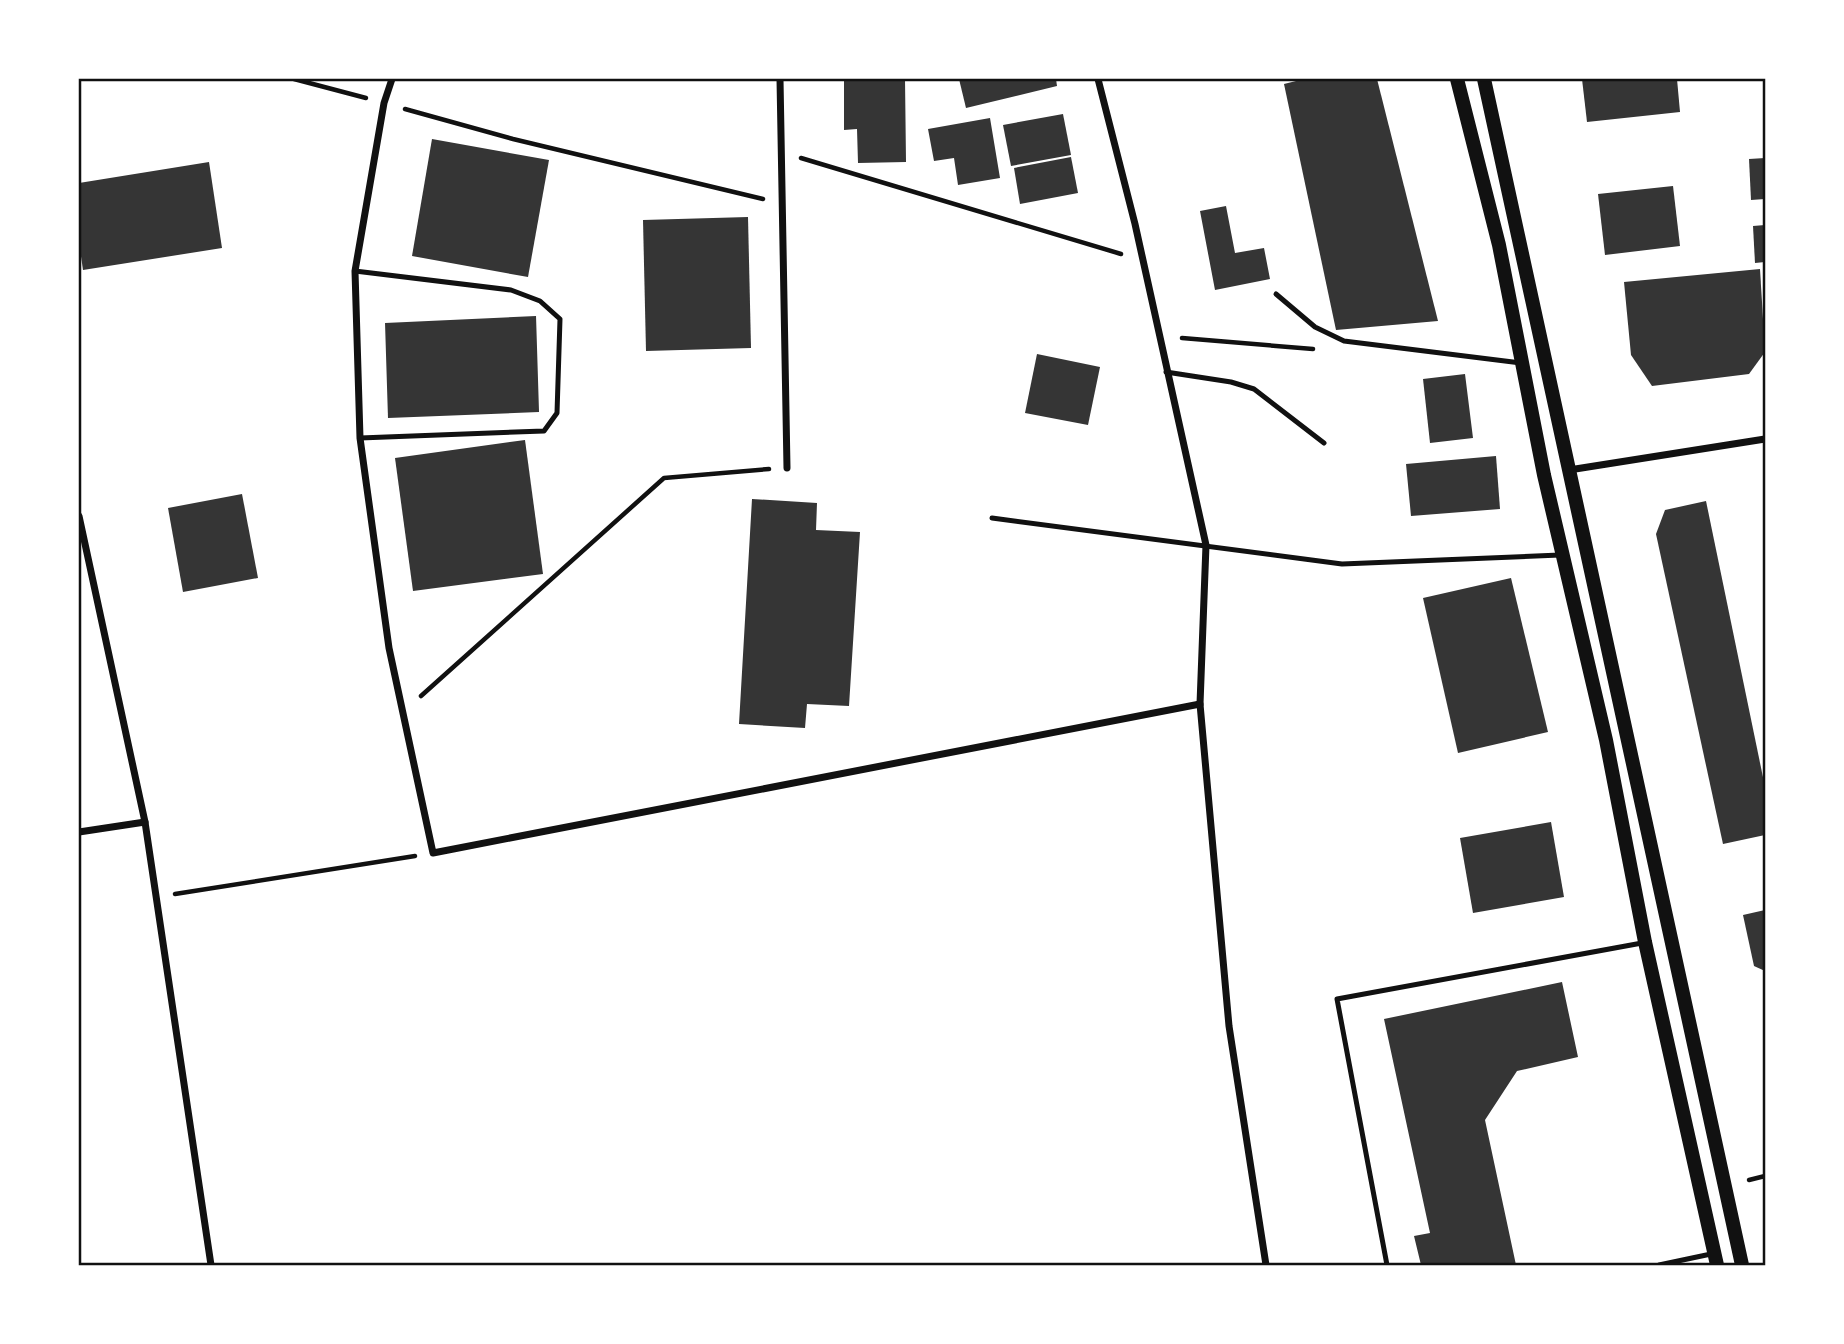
<svg xmlns="http://www.w3.org/2000/svg" width="1844" height="1344" font-family="'Nunito Sans',sans-serif">
	<style>
		.building { fill: #353535 }
		.lines { fill: none; stroke-linecap: round; stroke-linejoin: round }
		.path { stroke: #111; stroke-width: 4.5 }
		.service { stroke: #111; stroke-width: 5 }
		.minor { stroke: #111; stroke-width: 7 }
		.secondary { stroke: #111; stroke-width: 14 }
		.neatline { fill: none; stroke: #111; stroke-width: 2.5 }
	</style>
	<rect width="100%" height="100%" fill="#fff"/>
	<!-- building -->
	<g class="building">
		<polygon points="844,79 905,79 906,162 858,163 857,129 844,130"/>
		<polygon points="959,79 1056,79 1057,86 966,108"/>
		<polygon points="1304,79 1377,79 1438,321 1336,330 1284,84"/>
		<polygon points="1582,79 1677,79 1680,112 1587,122"/>
		<polygon points="1063,114 1071,155 1011,166 1003,125"/>
		<polygon points="990,118 1000,178 958,185 954,158 934,161 928,129"/>
		<polygon points="432,139 549,160 528,277 412,256"/>
		<polygon points="1071,157 1078,193 1020,204 1014,168"/>
		<polygon points="1765,158 1765,199 1751,200 1749,159"/>
		<polygon points="209,162 222,248 83,270 79,243 79,183"/>
		<polygon points="1673,186 1680,246 1605,255 1598,194"/>
		<polygon points="1226,206 1235,253 1264,248 1270,279 1215,290 1200,211"/>
		<polygon points="748,217 751,348 646,351 643,220"/>
		<polygon points="1765,225 1765,262 1755,263 1753,226"/>
		<polygon points="1760,269 1765,352 1749,374 1652,386 1631,355 1624,282"/>
		<polygon points="536,316 539,412 388,418 385,323"/>
		<polygon points="1037,354 1100,367 1088,425 1025,413"/>
		<polygon points="1465,374 1473,438 1430,443 1423,379"/>
		<polygon points="525,440 543,574 413,591 395,458"/>
		<polygon points="1496,456 1500,509 1411,516 1406,464"/>
		<polygon points="242,494 258,578 183,592 168,508"/>
		<polygon points="752,499 817,503 816,530 860,532 849,706 807,704 805,728 739,724"/>
		<polygon points="1706,501 1765,787 1765,835 1723,844 1656,534 1665,510"/>
		<polygon points="1511,578 1548,732 1458,753 1423,598"/>
		<polygon points="1551,822 1564,897 1473,913 1460,838"/>
		<polygon points="1765,910 1765,971 1754,966 1743,915"/>
		<polygon points="1562,982 1578,1057 1517,1071 1485,1120 1516,1265 1421,1265 1414,1236 1430,1233 1384,1019"/>
	</g>
	<g class="lines">
		<!-- path -->
		<g class="path">
			<polyline points="294,79 366,98"/>
			<polyline points="405,109 513,139 763,199"/>
			<polyline points="801,158 1121,254"/>
			<polyline points="1182,338 1313,349"/>
			<polyline points="421,696 664,478 769,469"/>
			<polyline points="175,894 415,856"/>
			<polyline points="1749,1180 1765,1176"/>
		</g>
		<!-- service -->
		<g class="service">
			<polyline points="355,271 511,290 540,301 560,319 557,413 544,431 360,438"/>
			<polyline points="1276,294 1315,327 1344,341 1521,363"/>
			<polyline points="1166,372 1231,382 1254,389 1324,443"/>
			<polyline points="992,518 1342,564 1560,555"/>
			<polyline points="1387,1265 1337,999 1642,943"/>
			<polyline points="1659,1265 1711,1254"/>
		</g>
		<!-- minor -->
		<g class="minor">
			<polyline points="392,79 384,103 355,271 360,438 389,648 433,853 1200,704"/>
			<polyline points="780,79 787,468"/>
			<polyline points="1098,79 1135,224 1206,545 1200,704 1229,1026 1266,1265"/>
			<polyline points="1569,470 1765,439"/>
			<polyline points="79,516 145,822 211,1265"/>
			<polyline points="79,832 145,822"/>
		</g>
		<!-- secondary -->
		<g class="secondary">
			<polyline points="1457,79 1499,245 1544,475 1606,740 1645,942 1717,1265"/>
			<polyline points="1484,79 1742,1265"/>
		</g>
	</g>
	<!-- border -->
	<rect width="1844" height="1344" fill="none" stroke="#ffffff" stroke-width="161"/>
	<rect x="80" y="80" width="1684" height="1184" class="neatline"/>
</svg>
